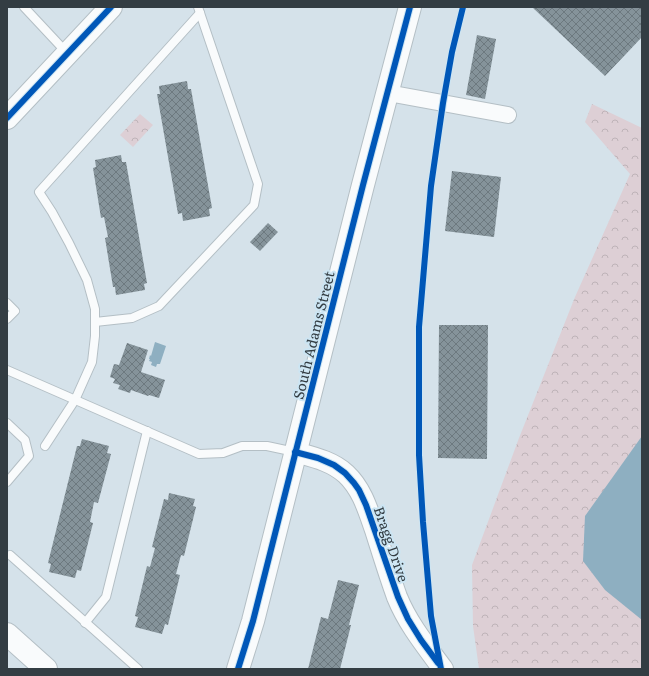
<svg xmlns="http://www.w3.org/2000/svg" width="649" height="676" font-family="Literata,serif">
	<style>
		.forest { fill: url(#forest-crowns) }
		.water { fill: #8eafc1 }
		.building { fill: url(#building-cross-hatch) }
		.lines { fill: none; stroke-linecap: round; stroke-linejoin: round }
		.service-casing { stroke: #b4bfc5; stroke-width: 10 }
		.minor-casing { stroke: #b4bfc5; stroke-width: 18 }
		.tertiary-casing { stroke: #b4bfc5; stroke-width: 22 }
		.primary-casing { stroke: #b4bfc5; stroke-width: 24 }
		.service { stroke: #f9fbfc; stroke-width: 8 }
		.minor { stroke: #f9fbfc; stroke-width: 16 }
		.tertiary { stroke: #f9fbfc; stroke-width: 20 }
		.primary { stroke: #f9fbfc; stroke-width: 22 }
		.cycleway-casing { stroke: #cce5f3; stroke-width: 8 }
		.cycleway { stroke: #0057b8; stroke-width: 6 }
		.labels { text-anchor: middle; dominant-baseline: central; stroke-width: 4; stroke-linejoin: round; paint-order: stroke }
		.street-label { font-size: 14px; fill: #333d43; stroke: #cce5f3 }
	</style>
	<defs>
		<pattern id="forest-crowns" width="20" height="18" patternUnits="userSpaceOnUse"><rect width="20" height="18" fill="#ddcfd5"/><path d="M2 6a3 3 0 1 1 6 0M12 15a3 3 0 1 1 6 0" fill="none" stroke="#beb3b8"/></pattern>
		<pattern id="building-cross-hatch" width="8" height="8" patternUnits="userSpaceOnUse"><rect width="8" height="8" fill="#85939a"/><path d="M0 0l8 8M0 8l8-8" fill="none" stroke="#6d797f"/></pattern>
	</defs>
	<rect width="100%" height="100%" fill="#d5e2ea"/>
	<!-- forest -->
	<g class="forest">
		<polygon points="592,104 642,128 642,669 479,669 473,626 472,565 519,438 575,297 630,174 585,122"/>
		<polygon points="140,114 153,125 133,147 120,135"/>
	</g>
	<!-- water -->
	<g class="water">
		<polygon points="155,342 166,346 160,364 157,364 156,367 151,365 152,362 149,361 150,359 149,359 150,355 151,356"/>
		<polygon points="642,436 642,620 605,590 583,561 585,516"/>
	</g>
	<!-- building -->
	<g class="building">
		<polygon points="532,7 642,7 642,37 605,76"/>
		<polygon points="477,35 496,39 485,99 466,95"/>
		<polygon points="187,81 188,89 191,89 212,208 209,209 210,216 183,221 182,213 178,214 157,94 160,94 159,86"/>
		<polygon points="121,155 122,162 126,162 147,283 144,284 145,290 116,295 115,287 113,287 105,238 108,237 104,217 101,218 93,168 96,167 95,160"/>
		<polygon points="452,171 501,177 494,237 445,231"/>
		<polygon points="268,223 278,232 260,251 250,242"/>
		<polygon points="439,325 488,325 487,459 438,458"/>
		<polygon points="127,343 148,350 141,372 165,380 159,398 149,395 148,396 131,390 130,393 118,389 120,385 113,383 115,379 110,377 114,364 119,365"/>
		<polygon points="82,439 109,446 107,453 111,454 98,503 94,502 90,522 93,523 81,571 77,570 75,578 49,572 51,564 48,563 77,446 80,446"/>
		<polygon points="169,493 195,499 193,506 196,507 184,556 181,555 176,574 180,575 168,625 165,624 162,634 135,627 138,617 135,616 147,566 150,567 155,548 152,547 164,499 168,500"/>
		<polygon points="338,580 359,585 349,625 351,625 340,669 308,669 321,617 328,619"/>
	</g>
	<g class="lines">
		<defs>
			<g id="service">
				<polyline points="24,7 67,53"/>
				<polyline points="7,303 15,311 7,319"/>
				<polyline points="95,322 132,318 159,306 254,205 258,184 198,7"/>
				<polyline points="7,370 199,454 223,453 242,446 267,446 295,452"/>
				<polyline points="7,423 25,440 29,456 7,482"/>
				<polyline points="45,446 75,400 92,362 95,336 95,309 87,280 69,243 52,212 39,192 200,13"/>
				<polyline points="10,555 138,669"/>
				<polyline points="85,623 106,597 147,431"/>
			</g>
			<polyline id="minor" points="388,93 508,115"/>
			<path id="tertiary" d="M295,452C313,457 332,461 346,474C362,489 368,510 375,530C382,552 389,575 397,597C408,624 426,646 443,669"/>
			<g id="primary">
				<polyline points="7,118 111,7"/>
				<polyline points="7,634 46,669"/>
				<polyline points="238,669 253,621 363,185 410,7"/>
			</g>
		</defs>
		<!-- service casing -->
		<use href="#service" class="service-casing"/>
		<!-- minor casing -->
		<use href="#minor" class="minor-casing"/>
		<!-- tertiary casing -->
		<use href="#tertiary" class="tertiary-casing"/>
		<!-- primary casing -->
		<use href="#primary" class="primary-casing"/>
		<!-- service -->
		<use href="#service" class="service"/>
		<!-- minor -->
		<use href="#minor" class="minor"/>
		<!-- tertiary -->
		<use href="#tertiary" class="tertiary"/>
		<!-- primary -->
		<use href="#primary" class="primary"/>
		<defs>
			<g id="cycleway">
				<polyline points="7,118 111,7"/>
				<polyline points="295,452 318,458 334,465 345,473 354,483 359,490 366,505 398,597 408,619 421,640 438,663"/>
				<polyline points="238,669 253,621 363,185 410,7"/>
				<polyline points="441,669 431,616 423,522 419,455 419,327 431,186 443,103 452,52 463,7"/>
			</g>
		</defs>
		<!-- cycleway casing -->
		<use href="#cycleway" class="cycleway-casing"/>
		<!-- cycleway -->
		<use href="#cycleway" class="cycleway"/>
	</g>
	<g class="labels">
		<!-- street labels -->
		<g class="street-label">
			<text transform="translate(313 335) rotate(-76)">South Adams Street</text>
			<text transform="translate(392 544) rotate(71)">Bragg Drive</text>
		</g>
	</g>
	<!-- border -->
	<rect width="649" height="676" fill="none" stroke="#333d43" stroke-width="16"/>
</svg>
